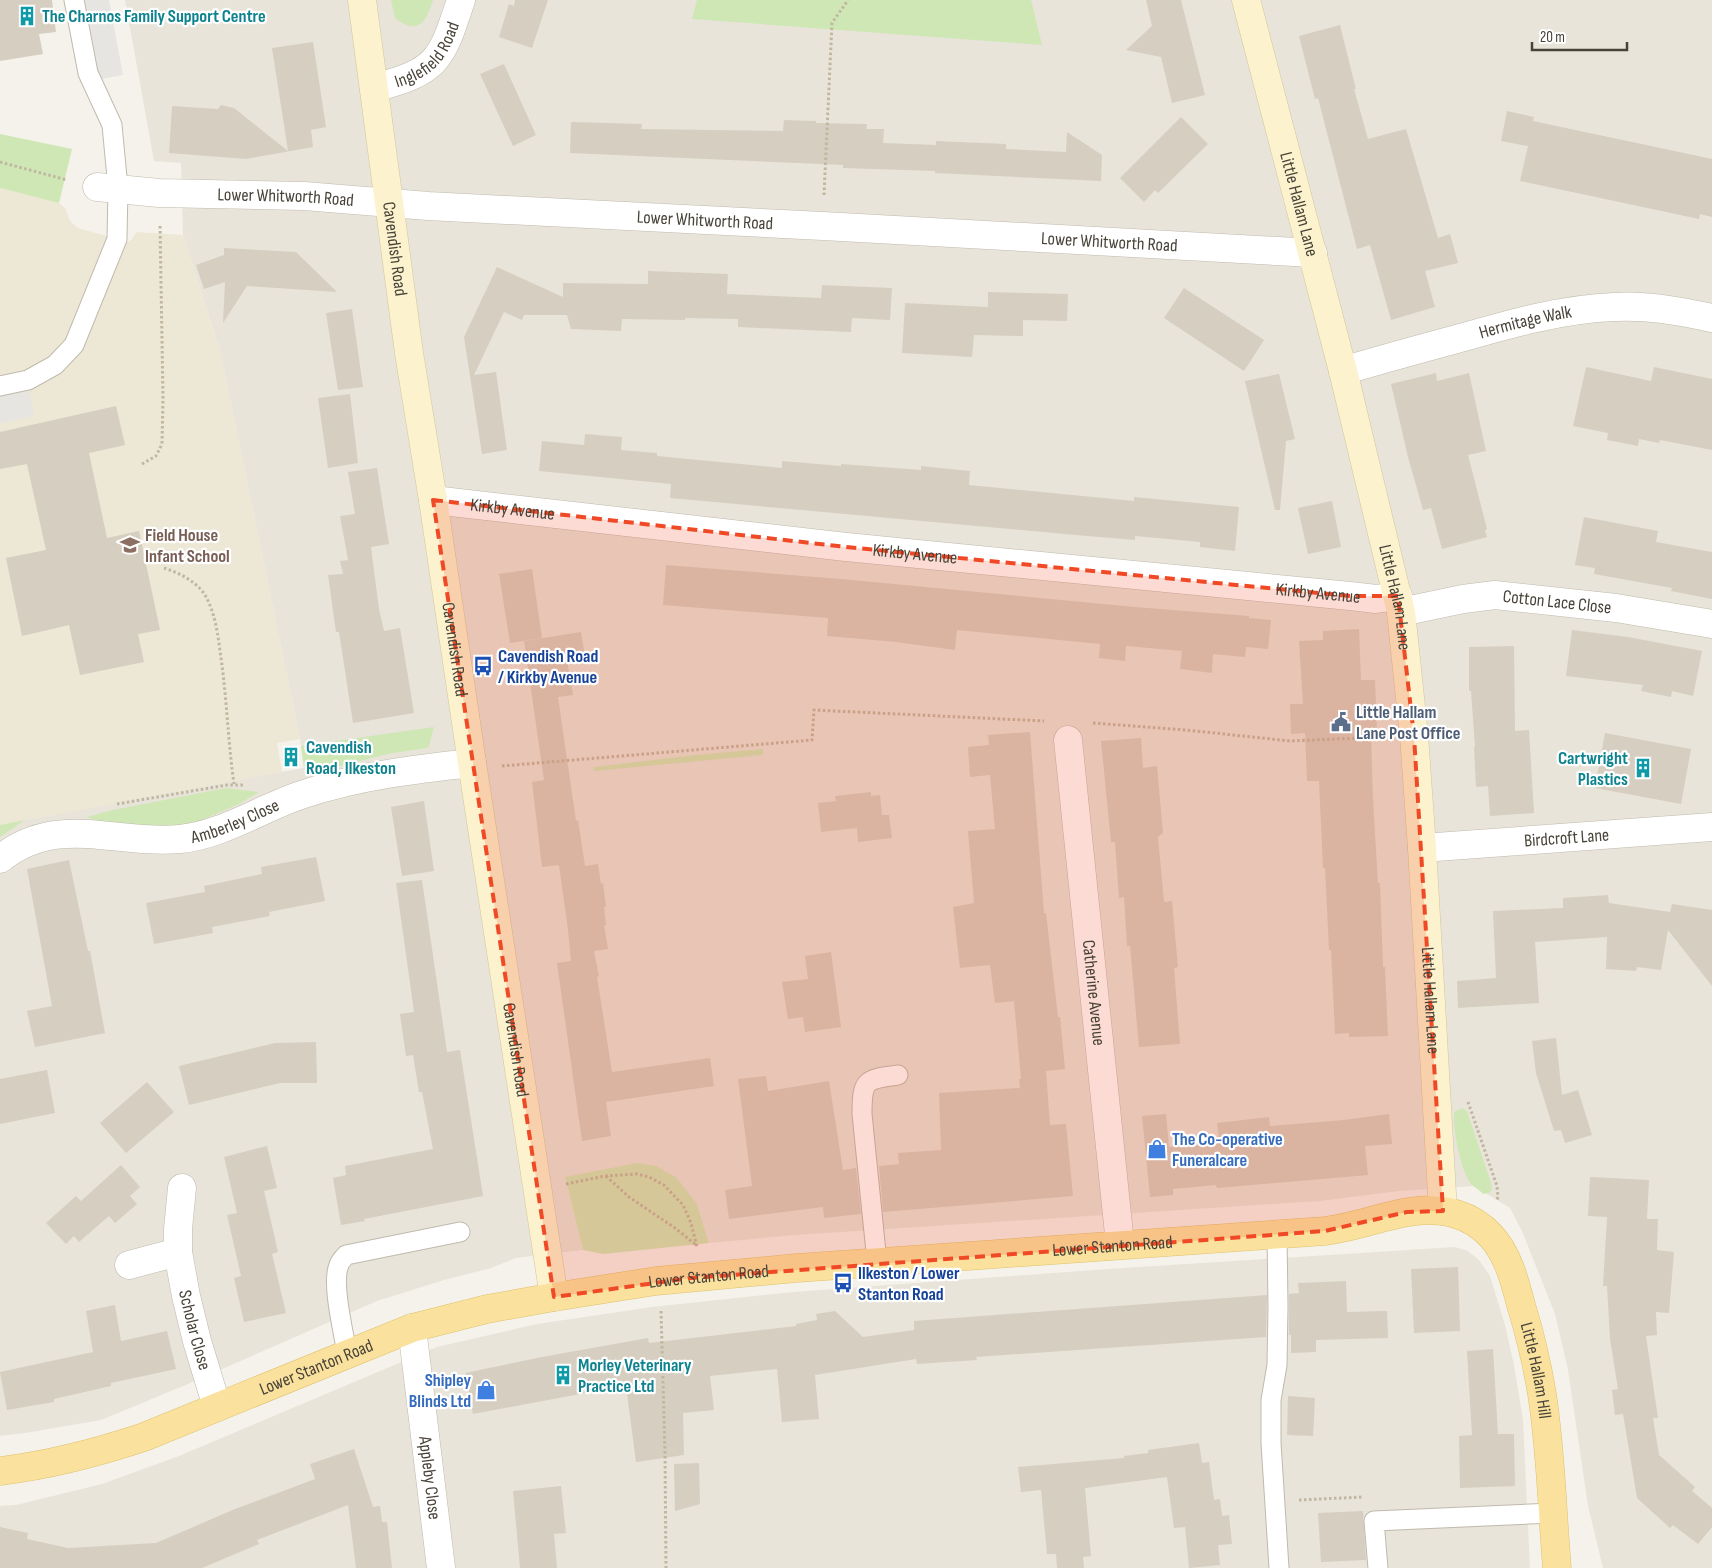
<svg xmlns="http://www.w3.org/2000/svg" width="1712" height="1568" font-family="'Sofia Sans Condensed',sans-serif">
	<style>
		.residential { fill: #e8e4d9 }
		.education { fill: #ede7d5 }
		.green { fill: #cfe7b5 }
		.parking { fill: #e6e5e2 }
		.building { fill: #d6cec0 }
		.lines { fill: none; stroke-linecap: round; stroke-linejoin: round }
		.lane-casing { stroke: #c0baad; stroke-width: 21 }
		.street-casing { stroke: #c0baad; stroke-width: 29 }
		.secondary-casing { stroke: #d2c69c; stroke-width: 29 }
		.primary-casing { stroke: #dfc06e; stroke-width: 29 }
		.path { stroke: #c1b69f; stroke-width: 3; stroke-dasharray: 2.5 2.5; stroke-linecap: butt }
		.lane { stroke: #fff; stroke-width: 19 }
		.street { stroke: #fff; stroke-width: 28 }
		.secondary { stroke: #fcf2cd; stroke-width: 28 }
		.primary { stroke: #fae29e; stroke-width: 28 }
		.marked { fill: #f04926; fill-opacity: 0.2; stroke: #f04926; stroke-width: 4; stroke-dasharray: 10 6; stroke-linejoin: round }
		.labels { text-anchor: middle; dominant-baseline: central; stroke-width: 4.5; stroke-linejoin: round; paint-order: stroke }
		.culture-label { font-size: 18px; font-weight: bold; fill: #0d838f; stroke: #fff; text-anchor: start }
		.street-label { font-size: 18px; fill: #484339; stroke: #fff }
		.education-label { font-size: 18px; font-weight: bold; fill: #785e54; stroke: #fff; text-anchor: start }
		.transit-label { font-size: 18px; font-weight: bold; fill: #164399; stroke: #fff; text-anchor: start }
		.service-label { font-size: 18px; font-weight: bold; fill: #4e5e75; stroke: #fff; text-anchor: start }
		.shop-label { font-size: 18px; font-weight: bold; fill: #366cbe; stroke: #fff; text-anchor: start }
	</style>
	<rect width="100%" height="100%" fill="#f4f2ea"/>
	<!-- residential -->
	<g class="residential">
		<polygon points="125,0 1712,0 1712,1568 1603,1568 1588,1506 1568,1370 1555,1314 1522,1231 1510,1208 1474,1186 1399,1191 1320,1201 795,1235 709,1243 697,1204 565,1177 583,1250 516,1258 491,1268 444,1280 377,1301 188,1384 101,1420 25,1433 0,1436 0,825 233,780 304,768 300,739 220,351 183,235 181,163 154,161"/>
		<polygon points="1455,1247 1468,1251 1479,1260 1490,1276 1505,1325 1514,1365 1523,1420 1530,1568 0,1568 0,1506 16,1505 102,1484 179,1456 437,1347 537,1324 652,1307 793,1292 1108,1269"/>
	</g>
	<!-- education -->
	<polygon class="education" points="0,188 59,203 65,208 70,221 78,228 117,239 128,242 132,239 137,232 183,235 220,351 300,739 277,743 282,772 0,825"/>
	<!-- green -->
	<g class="green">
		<path d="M391,0H433C426,22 418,36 395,18Z"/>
		<polygon points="697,0 1031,0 1042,45 692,19"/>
		<polygon points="0,134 72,149 59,203 0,188"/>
		<polygon points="434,727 429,746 427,748 387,754 305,775 301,746"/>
		<polygon points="763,749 763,755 594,771 594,767 695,755"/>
		<polygon points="226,788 259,792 239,804 197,822 172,828 99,822 87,817 113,810"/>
		<polygon points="25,820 0,837 0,825"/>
		<path d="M1462,1108L1467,1111L1491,1183L1492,1189L1489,1193L1483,1194C1480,1190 1474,1187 1471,1184C1460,1169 1453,1130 1454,1112Z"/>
		<polygon points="637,1163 656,1166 676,1177 697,1204 709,1243 603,1254 583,1250 565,1177"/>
	</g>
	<!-- parking -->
	<g class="parking">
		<polygon points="65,0 109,0 123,75 80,83"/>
		<polygon points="25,372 34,416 0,423 0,376"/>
	</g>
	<!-- building -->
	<g class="building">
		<polygon points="0,0 52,0 56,32 39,34 43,54 0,61"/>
		<polygon points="515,0 548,0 532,48 499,37 509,4 514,6"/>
		<polygon points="1146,0 1181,0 1205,95 1172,103 1161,57 1126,50 1152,26"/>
		<polygon points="1340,25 1356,89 1354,89 1368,139 1406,129 1438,238 1450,234 1458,263 1425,271 1435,307 1391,320 1370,245 1357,249 1318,98 1315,99 1299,36"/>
		<polygon points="313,42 326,127 311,130 313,147 246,159 169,153 172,106 218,109 221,105 234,108 288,151 272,48"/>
		<polygon points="504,64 536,135 513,146 480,74"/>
		<polygon points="1507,111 1534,117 1533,121 1712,159 1712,217 1700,214 1699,219 1520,181 1528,146 1501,141"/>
		<polygon points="1181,117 1208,144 1158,193 1155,190 1144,202 1120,178"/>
		<polygon points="784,120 816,121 816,123 867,124 866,129 884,129 883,143 936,145 936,141 1006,144 1006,149 1066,152 1067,132 1102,155 1101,181 935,173 935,171 843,168 843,165 570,153 571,122 642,124 641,129 783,131"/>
		<polygon points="224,248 296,252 337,292 247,286 223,323 225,282 204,289 196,265 224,255"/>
		<polygon points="497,267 563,297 563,283 648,284 648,271 728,274 727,294 821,298 822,285 892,288 890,320 852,318 851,332 738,327 738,319 685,318 685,320 622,319 621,331 571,329 567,315 524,315 522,320 504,312 474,375 496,372 507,450 482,454 464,337"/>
		<polygon points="1184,288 1264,340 1244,371 1164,318"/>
		<polygon points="988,292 1068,294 1067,321 1023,320 1023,336 974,335 972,357 902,353 905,303 988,307"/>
		<polygon points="352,309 363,387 338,390 326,313"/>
		<polygon points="1586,367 1651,381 1654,367 1712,379 1712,450 1660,440 1659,443 1639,439 1638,446 1607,440 1608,433 1573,426"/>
		<polygon points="1436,373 1437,381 1469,373 1486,451 1468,455 1487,529 1485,530 1487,537 1442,549 1431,508 1423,510 1408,457 1391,384"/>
		<polygon points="1279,374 1295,439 1286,441 1280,510 1275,510 1245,381"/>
		<polygon points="350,394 358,463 328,468 318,398"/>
		<polygon points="116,406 125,445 89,453 107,538 139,531 160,630 138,634 144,662 80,675 69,625 22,636 6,558 46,550 27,464 0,469 0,432"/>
		<polygon points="585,434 622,437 621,450 657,453 657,456 782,468 782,461 841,466 841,464 921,470 921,466 970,471 969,485 1134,501 1134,497 1239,507 1235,551 1200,547 1200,542 1135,536 1135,540 1076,535 670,498 671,484 539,471 542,441 584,445"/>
		<polygon points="377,468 389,544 371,547 379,609 384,631 400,628 414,713 353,723 339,632 336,632 328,575 343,574 340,561 348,560 340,516 355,514 348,472"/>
		<polygon points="1332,501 1341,547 1308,554 1298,508"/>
		<polygon points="1584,517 1658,531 1656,542 1712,552 1712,599 1671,591 1672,588 1594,574 1595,568 1575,565"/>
		<polygon points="666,565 841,579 1135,607 1249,616 1249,618 1271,620 1268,649 1246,647 1245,657 1213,654 1212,673 1180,669 1182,651 1126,646 1125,661 1099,658 1100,644 957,630 955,650 896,642 827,636 828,618 663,605"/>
		<polygon points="532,569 542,638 510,643 499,574"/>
		<polygon points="1359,629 1361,680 1375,680 1377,730 1371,731 1373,800 1378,883 1380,883 1383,967 1385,967 1388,1036 1349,1037 1349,1033 1335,1034 1331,950 1329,950 1325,868 1323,868 1319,781 1307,781 1305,733 1291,734 1290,704 1303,704 1299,641 1323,640 1323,631"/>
		<polygon points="1572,630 1628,637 1702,651 1693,696 1672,691 1671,697 1641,691 1643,685 1566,676"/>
		<polygon points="581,632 585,657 567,660 573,695 558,697 576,821 578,820 585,866 598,864 601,884 603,883 606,907 604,907 606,925 604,925 608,949 594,951 599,976 597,977 612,1072 710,1058 714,1086 606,1102 611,1136 582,1141 557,963 571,961 568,930 559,865 542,867 532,782 544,780 524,641"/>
		<polygon points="1514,646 1515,731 1529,730 1534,813 1490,816 1488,786 1476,787 1474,747 1475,747 1471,691 1469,691 1469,647"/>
		<polygon points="1030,732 1044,913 1046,913 1058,1017 1060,1017 1065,1069 1046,1071 1050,1125 1066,1124 1073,1196 883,1212 879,1166 899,1164 898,1153 941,1150 939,1093 1020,1088 1019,1079 1021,1079 1014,1001 995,1003 990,965 960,968 953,907 974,903 968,831 995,829 990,775 970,777 968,747 989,745 988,735"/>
		<polygon points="1605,733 1691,749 1681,804 1595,788"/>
		<polygon points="1141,738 1143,768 1157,766 1163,833 1158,837 1164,902 1172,901 1178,967 1174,968 1180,1044 1139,1047 1130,946 1127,946 1124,897 1119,898 1115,842 1111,842 1101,741"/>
		<polygon points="871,792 871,796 880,795 882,815 889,815 892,838 858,842 857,828 821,832 818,803 836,801 835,796"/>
		<polygon points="424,801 434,871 402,876 391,807"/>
		<polygon points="316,857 325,901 269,912 270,916 212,927 213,933 154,944 146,903 205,892 204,886 262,874 261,867"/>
		<polygon points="69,860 88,951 90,951 105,1033 35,1047 27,1011 52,1006 27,869"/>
		<polygon points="422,880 447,1052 460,1050 483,1196 364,1219 365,1221 341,1225 333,1178 346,1175 345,1166 433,1149 422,1092 419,1092 413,1055 406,1056 400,1014 414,1012 396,883"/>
		<polygon points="1608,895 1609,903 1670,912 1672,904 1712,910 1712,986 1668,930 1661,970 1637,967 1636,971 1606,969 1607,937 1535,942 1539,1003 1458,1008 1457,981 1496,978 1493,911 1563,908 1563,898"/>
		<polygon points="831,952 841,1027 805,1032 803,1017 788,1019 782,982 808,979 805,956"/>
		<polygon points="1556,1038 1562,1095 1578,1090 1592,1135 1565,1143 1561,1130 1554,1131 1536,1073 1532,1041"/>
		<polygon points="316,1042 317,1083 280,1083 189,1105 179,1066 275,1043"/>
		<polygon points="47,1070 55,1113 0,1124 0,1079"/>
		<polygon points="766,1076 768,1091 829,1081 843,1170 856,1168 861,1214 824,1218 823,1207 729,1219 725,1190 752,1186 738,1079"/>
		<polygon points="147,1082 174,1112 126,1153 100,1123"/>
		<polygon points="1166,1114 1169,1147 1219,1142 1217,1123 1269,1117 1270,1126 1344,1120 1389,1114 1392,1144 1365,1146 1368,1175 1217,1188 1216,1185 1173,1189 1173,1195 1150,1197 1142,1116"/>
		<polygon points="267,1146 277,1188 264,1191 278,1252 272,1254 286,1313 244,1322 234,1278 241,1276 227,1215 237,1213 224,1157"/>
		<polygon points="121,1165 140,1187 130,1196 137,1204 115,1223 109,1216 79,1242 74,1236 66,1244 46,1223 76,1196 81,1201"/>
		<polygon points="1590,1177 1649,1180 1647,1219 1658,1219 1657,1250 1674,1252 1669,1313 1656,1312 1657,1335 1646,1336 1658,1418 1653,1418 1659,1455 1695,1487 1692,1491 1712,1508 1712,1527 1698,1544 1673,1525 1670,1528 1637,1498 1623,1414 1615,1415 1612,1390 1618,1389 1610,1339 1607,1286 1603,1286 1607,1217 1588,1216"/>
		<polygon points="1458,1267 1460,1331 1414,1333 1411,1269"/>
		<polygon points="1346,1281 1347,1312 1387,1311 1388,1338 1316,1340 1316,1352 1291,1353 1291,1335 1289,1335 1289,1294 1299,1293 1298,1283"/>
		<polygon points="1267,1295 1266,1337 976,1357 977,1360 917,1364 916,1359 815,1375 819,1419 782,1422 777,1369 710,1376 714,1410 683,1413 684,1455 636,1462 627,1394 624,1394 623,1386 473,1414 465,1373 542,1357 648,1338 649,1343 796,1326 796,1324 817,1320 816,1314 835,1311 863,1337 914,1330 914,1321"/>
		<polygon points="115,1305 121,1341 167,1331 176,1369 111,1383 111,1386 54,1399 54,1402 7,1410 0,1372 93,1352 86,1311"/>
		<polygon points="1493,1349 1498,1434 1514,1434 1515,1486 1460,1488 1459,1436 1472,1435 1467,1351"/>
		<polygon points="1288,1396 1315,1398 1313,1436 1287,1435"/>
		<polygon points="1199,1443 1202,1463 1209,1462 1214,1500 1220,1499 1222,1516 1229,1515 1232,1544 1218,1545 1220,1565 1189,1568 1185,1527 1174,1528 1167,1477 1085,1488 1091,1556 1083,1557 1084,1568 1057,1568 1056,1554 1047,1554 1041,1490 1021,1492 1018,1467 1124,1458 1124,1456 1148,1453 1148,1450"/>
		<polygon points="354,1449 373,1507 380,1506 382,1522 387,1522 392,1568 356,1568 348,1505 257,1540 259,1544 202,1568 0,1568 0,1527 28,1533 27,1539 68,1548 156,1543 235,1509 315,1479 310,1464"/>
		<polygon points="699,1463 700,1504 675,1511 674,1464"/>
		<polygon points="561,1486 566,1533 554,1534 557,1568 520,1568 513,1491"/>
		<polygon points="1363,1511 1366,1560 1321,1562 1318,1513"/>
	</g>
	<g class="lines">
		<defs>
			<g id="lane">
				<polyline points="0,386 28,380 55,365 74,345 117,239 118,188 112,125 88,73 74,0"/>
				<polyline points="1277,1234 1278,1306 1277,1365 1271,1400 1271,1443 1279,1568"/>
				<path d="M877,1262L862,1114C862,1080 865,1079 898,1075"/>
				<path d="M347,1354C344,1333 331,1283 339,1265C340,1261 344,1258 346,1255L460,1232"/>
				<polyline points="1378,1568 1374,1521 1553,1513"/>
			</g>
			<g id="street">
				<path id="s1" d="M374,88C438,71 441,61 461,0"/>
				<path id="s2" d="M97,187L159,193L304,196L428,206L823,226L1313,253"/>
				<path id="s3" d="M1343,371C1383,359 1424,348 1464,337C1513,323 1563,309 1614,307C1647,305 1679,311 1712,318"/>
				<path id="s4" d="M433,500L846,547L1350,596L1376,599L1398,596"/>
				<path id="s5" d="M1401,612L1463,599L1495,595L1616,608L1712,624"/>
				<path id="s6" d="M1068,740L1120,1244"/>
				<path id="s7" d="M1422,848L1712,827"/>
				<path id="s8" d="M0,859C58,813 114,845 180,839C223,835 263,807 304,794C358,776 416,769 472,763"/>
				<path id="s9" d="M182,1188L178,1229V1252L186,1296L197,1341L217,1407"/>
				<polyline points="129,1265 178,1252"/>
				<path id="s10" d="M412,1328L441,1568"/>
			</g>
			<g id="secondary">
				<path id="s11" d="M362,0L409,353L433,500L472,763L554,1297"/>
				<path id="s12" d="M1246,0L1343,371L1401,612L1414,736L1422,848L1443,1211"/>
			</g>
			<g id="primary">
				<path id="s13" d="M0,1471C50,1465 96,1453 144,1437L412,1328L487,1309L554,1297L656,1281L797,1268L1325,1231C1369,1226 1412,1201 1456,1214C1469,1218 1482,1226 1491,1236C1508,1254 1515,1282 1521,1305C1530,1334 1537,1364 1542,1394C1551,1451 1552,1510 1557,1568"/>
			</g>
		</defs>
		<!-- lane casing -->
		<use href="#lane" class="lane-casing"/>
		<!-- street casing -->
		<use href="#street" class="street-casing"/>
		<!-- secondary casing -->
		<use href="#secondary" class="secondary-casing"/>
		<!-- primary casing -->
		<use href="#primary" class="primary-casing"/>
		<!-- path -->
		<g class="path">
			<polyline points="0,162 67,180"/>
			<polyline points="824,195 832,23 848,0"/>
			<polyline points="142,464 156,456 162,444 163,398 160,224"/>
			<path d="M164,568C179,573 196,581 205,595C216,614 218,637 221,658C227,700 228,742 234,784"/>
			<polyline points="1093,723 1186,730 1290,741 1383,737"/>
			<polyline points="502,766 812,740 814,710 1044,721"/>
			<polyline points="117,804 227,785 244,785"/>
			<polyline points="1468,1102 1497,1186 1498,1197 1497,1200"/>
			<polyline points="606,1176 629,1197 675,1228 696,1245"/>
			<polyline points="566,1184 605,1176 637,1174 649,1177 664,1185 683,1205 691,1223 697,1247"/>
			<polyline points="661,1311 665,1452 666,1568"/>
			<polyline points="1299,1500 1363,1497"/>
		</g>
		<!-- lane -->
		<use href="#lane" class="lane"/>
		<!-- street -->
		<use href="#street" class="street"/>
		<!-- secondary -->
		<use href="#secondary" class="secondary"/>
		<!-- primary -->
		<use href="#primary" class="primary"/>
	</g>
	<!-- marked area -->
	<path class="marked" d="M433,500L846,547L1350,596H1398L1414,736L1443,1211L1407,1212L1325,1231L691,1278L554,1297Z"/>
	<!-- icons -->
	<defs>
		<symbol id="building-bare" viewBox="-9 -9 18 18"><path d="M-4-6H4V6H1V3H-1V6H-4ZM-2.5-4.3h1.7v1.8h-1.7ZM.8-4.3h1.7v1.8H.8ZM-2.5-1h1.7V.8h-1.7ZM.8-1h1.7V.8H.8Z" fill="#0f9aa8" stroke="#fff" stroke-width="2.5" paint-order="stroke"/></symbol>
		<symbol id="school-bare" viewBox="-9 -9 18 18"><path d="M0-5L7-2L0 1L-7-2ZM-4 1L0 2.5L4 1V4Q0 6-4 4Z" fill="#8d6e63" stroke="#fff" stroke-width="2.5" paint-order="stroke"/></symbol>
		<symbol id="bus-bare" viewBox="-9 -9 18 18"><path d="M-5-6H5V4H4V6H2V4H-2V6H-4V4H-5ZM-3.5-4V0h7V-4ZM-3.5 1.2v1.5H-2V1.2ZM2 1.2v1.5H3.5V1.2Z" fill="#1a4fb4" stroke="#fff" stroke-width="2.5" paint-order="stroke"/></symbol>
		<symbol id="civic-bare" viewBox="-9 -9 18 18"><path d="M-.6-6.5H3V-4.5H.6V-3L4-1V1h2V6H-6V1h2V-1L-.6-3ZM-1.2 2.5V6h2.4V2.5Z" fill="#5c6f8a" stroke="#fff" stroke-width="2.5" paint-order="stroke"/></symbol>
		<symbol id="shop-bare" viewBox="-9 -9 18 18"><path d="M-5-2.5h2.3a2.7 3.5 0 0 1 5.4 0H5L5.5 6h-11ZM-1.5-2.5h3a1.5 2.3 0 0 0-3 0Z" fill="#3f7fe0" stroke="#fff" stroke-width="2.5" paint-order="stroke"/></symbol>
	</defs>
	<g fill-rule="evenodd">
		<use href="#building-bare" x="13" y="2" width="28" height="28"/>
		<use href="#school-bare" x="116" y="531" width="28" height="28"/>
		<use href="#bus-bare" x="469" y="652" width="28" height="28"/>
		<use href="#civic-bare" x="1327" y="708" width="28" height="28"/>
		<use href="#building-bare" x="277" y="743" width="28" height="28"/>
		<use href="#building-bare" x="1629" y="754" width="28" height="28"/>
		<use href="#shop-bare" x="1143" y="1135" width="28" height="28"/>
		<use href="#bus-bare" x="829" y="1269" width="28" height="28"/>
		<use href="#building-bare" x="549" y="1361" width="28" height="28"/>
		<use href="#shop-bare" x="472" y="1376" width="28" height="28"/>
	</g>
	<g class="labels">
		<!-- culture labels -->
		<g class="culture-label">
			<text x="42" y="16">The Charnos Family Support Centre</text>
			<text x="306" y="747">Cavendish<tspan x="306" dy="21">Road, Ilkeston</tspan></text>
			<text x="1628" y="758" text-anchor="end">Cartwright<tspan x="1628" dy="21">Plastics</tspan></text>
			<text x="578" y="1365">Morley Veterinary<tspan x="578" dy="21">Practice Ltd</tspan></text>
		</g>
		<!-- street labels -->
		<g class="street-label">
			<text stroke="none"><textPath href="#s1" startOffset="66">Inglefield Road</textPath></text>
			<text stroke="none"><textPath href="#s2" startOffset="189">Lower Whitworth Road</textPath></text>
			<text stroke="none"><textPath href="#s12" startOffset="211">Little Hallam Lane</textPath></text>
			<text stroke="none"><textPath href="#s2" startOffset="609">Lower Whitworth Road</textPath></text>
			<text stroke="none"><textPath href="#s2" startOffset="1014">Lower Whitworth Road</textPath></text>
			<text stroke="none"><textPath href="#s11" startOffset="251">Cavendish Road</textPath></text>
			<text stroke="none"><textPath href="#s3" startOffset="189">Hermitage Walk</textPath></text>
			<text stroke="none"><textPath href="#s4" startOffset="80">Kirkby Avenue</textPath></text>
			<text stroke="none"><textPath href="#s4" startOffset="485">Kirkby Avenue</textPath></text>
			<text stroke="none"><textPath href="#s4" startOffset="890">Kirkby Avenue</textPath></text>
			<text stroke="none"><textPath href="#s12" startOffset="616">Little Hallam Lane</textPath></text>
			<text stroke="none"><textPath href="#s5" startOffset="158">Cotton Lace Close</textPath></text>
			<text stroke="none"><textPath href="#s11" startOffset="656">Cavendish Road</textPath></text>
			<text stroke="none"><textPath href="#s8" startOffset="244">Amberley Close</textPath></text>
			<text stroke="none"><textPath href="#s7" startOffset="145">Birdcroft Lane</textPath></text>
			<text stroke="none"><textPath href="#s6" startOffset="254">Catherine Avenue</textPath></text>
			<text stroke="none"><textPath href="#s12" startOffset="1021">Little Hallam Lane</textPath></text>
			<text stroke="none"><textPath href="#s11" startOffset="1061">Cavendish Road</textPath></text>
			<text stroke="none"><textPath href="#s13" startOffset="1144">Lower Stanton Road</textPath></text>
			<text stroke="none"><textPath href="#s13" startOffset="739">Lower Stanton Road</textPath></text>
			<text stroke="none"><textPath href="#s9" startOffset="144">Scholar Close</textPath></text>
			<text stroke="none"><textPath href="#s13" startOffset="334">Lower Stanton Road</textPath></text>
			<text stroke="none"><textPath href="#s13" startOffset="1676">Little Hallam Hill</textPath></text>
			<text stroke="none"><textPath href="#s10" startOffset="151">Appleby Close</textPath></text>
		</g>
		<!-- education labels -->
		<g class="education-label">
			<text x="145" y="535">Field House<tspan x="145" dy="21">Infant School</tspan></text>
		</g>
		<!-- transit labels -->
		<g class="transit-label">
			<text x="498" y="656">Cavendish Road<tspan x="498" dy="21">/ Kirkby Avenue</tspan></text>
			<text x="858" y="1273">Ilkeston / Lower<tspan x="858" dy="21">Stanton Road</tspan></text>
		</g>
		<!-- service labels -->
		<g class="service-label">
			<text x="1356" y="712">Little Hallam<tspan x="1356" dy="21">Lane Post Office</tspan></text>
		</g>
		<!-- shop labels -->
		<g class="shop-label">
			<text x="1172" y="1139">The Co-operative<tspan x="1172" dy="21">Funeralcare</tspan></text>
			<text x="471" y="1380" text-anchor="end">Shipley<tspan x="471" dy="21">Blinds Ltd</tspan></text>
		</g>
	</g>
	<!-- scale -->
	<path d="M1532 42v8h95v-8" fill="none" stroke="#484339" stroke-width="2.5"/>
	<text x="1540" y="42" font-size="15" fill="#484339" stroke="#ffffff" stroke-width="4" paint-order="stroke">20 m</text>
</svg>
